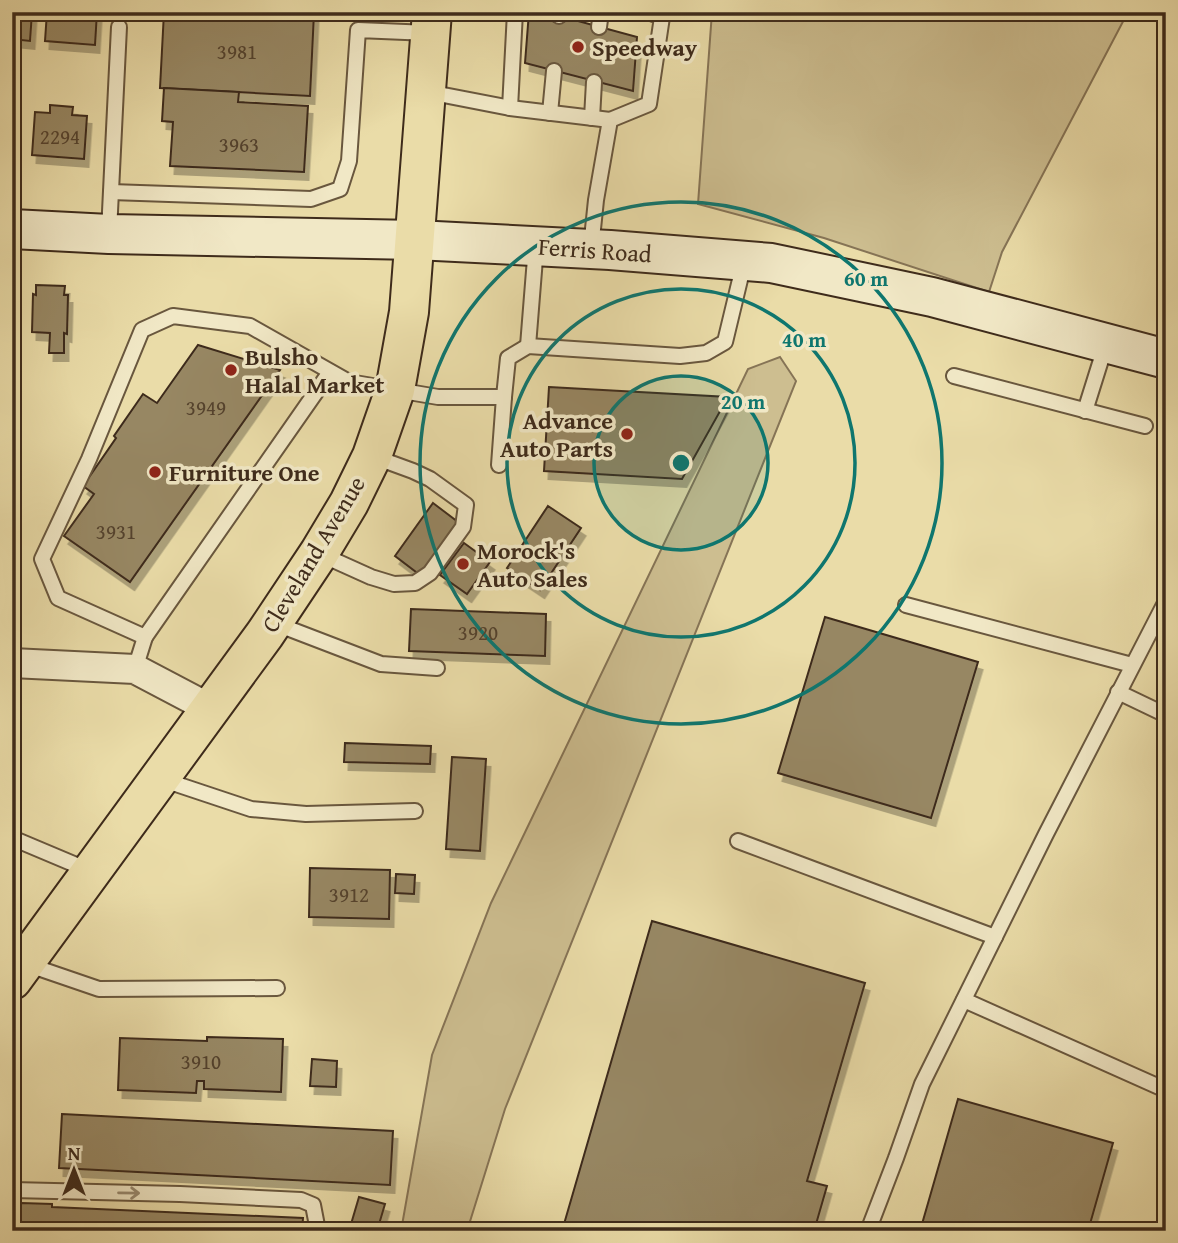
<svg xmlns="http://www.w3.org/2000/svg" width="1178" height="1243" font-family="'Gentium Book Plus',serif">
	<style>
		.green { fill: #cdbe90; stroke: #867456; stroke-width: 2 }
		.building { fill: #978764; stroke: #3e2b1b; stroke-width: 2; filter: url(#shadow) }
		.lines { fill: none; stroke-linecap: round; stroke-linejoin: round }
		.lane-casing { stroke: #69573e; stroke-width: 18 }
		.street-casing { stroke: #69573e; stroke-width: 32 }
		.secondary-casing { stroke: #3e2b1b; stroke-width: 42 }
		.primary-casing { stroke: #3e2b1b; stroke-width: 42 }
		.lane { stroke: #f1e8c6; stroke-width: 14 }
		.street { stroke: #f1e8c6; stroke-width: 28 }
		.secondary { stroke: #f1e8c6; stroke-width: 38 }
		.primary { stroke: #eadca8; stroke-width: 38 }
		.oneway { stroke: #988a70 }
		.ring { fill: none; stroke: #0f766e; stroke-width: 3.5 }
		.poi-dot { fill: #8f2418; stroke: #f1e8c6; stroke-width: 2.5 }
		.labels { text-anchor: middle; dominant-baseline: central; stroke-width: 7; stroke-linejoin: round; paint-order: stroke }
		.number-label { font-size: 21px; fill: #54422d }
		.poi-label { font-size: 24px; font-weight: bold; fill: #3e2b1b; stroke: #f1e8c6; text-anchor: start }
		.street-label { font-size: 24px; fill: #3e2b1b; stroke: #f1e8c6 }
		.centre { fill: #0f766e; stroke: #f1e8c6; stroke-width: 3.5 }
		.ring-label { font-size: 21px; text-anchor: middle; font-weight: bold; fill: #0f766e; stroke: #f1e8c6; stroke-width: 7; stroke-linejoin: round; paint-order: stroke }
	</style>
	<defs>
		<filter id="shadow"><feDropShadow dx="4.5" dy="8" stdDeviation="0" flood-color="#0004"/></filter>
	</defs>
	<rect width="100%" height="100%" fill="#eadca8"/>
	<filter id="stains"><feTurbulence type="fractalNoise" baseFrequency=".00286" numOctaves="4"/><feColorMatrix values="0 0 0 0 .2 0 0 0 0 .09 0 0 0 0 .02 0 0 0 .5 -.17"/></filter>
	<radialGradient id="worn" r=".72"><stop offset=".6" stop-color="#630" stop-opacity="0"/><stop offset="1" stop-color="#630" stop-opacity=".3"/></radialGradient>
	<!-- green -->
	<g class="green">
		<polygon points="712,12 1128,12 1002,252 989,292 824,238 698,204"/>
		<polygon points="780,357 796,381 505,1109 467,1231 401,1231 432,1055 491,903 748,369"/>
	</g>
	<!-- building -->
	<g class="building">
		<polygon points="12,12 32,12 30,41 12,39"/>
		<polygon points="47,12 97,12 95,45 45,41"/>
		<polygon points="164,12 314,13 310,96 160,88"/>
		<polygon points="529,12 545,12 637,37 633,91 525,63"/>
		<polygon points="164,88 239,92 238,102 308,106 304,172 170,166 173,122 162,121"/>
		<polygon points="50,105 73,107 72,115 87,116 84,159 32,155 35,112 50,113"/>
		<polygon points="36,285 65,286 64,295 68,295 67,334 64,333 64,353 49,353 50,333 32,332 33,294 36,295"/>
		<polygon points="198,345 280,370 130,582 64,536 94,494 83,486 116,438 114,436 143,394 157,403"/>
		<polygon points="549,387 728,397 682,479 544,471"/>
		<polygon points="433,503 458,522 420,575 395,556"/>
		<polygon points="548,506 581,528 540,590 507,568"/>
		<polygon points="464,543 490,562 467,594 440,575"/>
		<polygon points="411,609 546,614 545,656 409,651"/>
		<polygon points="825,617 978,662 931,818 778,773"/>
		<polygon points="345,743 431,746 430,764 344,762"/>
		<polygon points="452,757 486,759 480,851 446,849"/>
		<polygon points="310,868 390,870 389,919 309,917"/>
		<polygon points="396,874 415,875 414,894 395,893"/>
		<polygon points="652,921 865,983 807,1181 827,1186 814,1231 562,1231"/>
		<polygon points="207,1037 283,1039 281,1092 204,1089 204,1081 197,1081 196,1093 118,1090 120,1038 207,1041"/>
		<polygon points="312,1059 337,1061 336,1087 310,1086"/>
		<polygon points="958,1099 1113,1143 1088,1231 920,1231"/>
		<polygon points="62,1114 393,1131 390,1185 59,1168"/>
		<polygon points="359,1197 385,1204 377,1231 349,1231"/>
		<polygon points="21,1203 52,1204 52,1207 303,1218 302,1231 20,1231"/>
		<polygon points="509,1223 536,1231 507,1231"/>
	</g>
	<g class="lines">
		<defs>
			<g id="lane">
				<polyline points="559,16 559,12"/>
				<polyline points="599,27 601,12"/>
				<polyline points="428,92 510,108 610,120"/>
				<polyline points="510,108 515,12"/>
				<polyline points="550,113 554,71"/>
				<polyline points="592,118 594,82"/>
				<polyline points="111,192 311,199 340,189 349,161 358,30 429,33"/>
				<polyline points="109,232 119,27"/>
				<polyline points="591,248 596,200 610,120 649,104 662,17 648,12"/>
				<polyline points="528,346 536,246"/>
				<polyline points="954,376 1145,426"/>
				<polyline points="1085,411 1106,344"/>
				<polyline points="499,465 504,397"/>
				<polyline points="320,554 371,577 394,584 415,583 430,573 463,527 466,505 430,479 413,471 372,456"/>
				<polyline points="906,605 1132,665"/>
				<polyline points="274,623 381,664 437,668"/>
				<polyline points="145,637 330,372"/>
				<polyline points="135,669 145,637 58,598 42,559 89,459 142,330 173,316 250,326 349,382 438,397 504,397 508,358 528,346 680,356 706,353 725,342 744,263"/>
				<polyline points="1118,692 1166,715"/>
				<polyline points="161,779 251,809 306,814 415,811"/>
				<polyline points="12,838 88,870"/>
				<polyline points="738,841 995,937"/>
				<polyline points="26,964 99,989 277,988"/>
				<polyline points="964,1000 1166,1090"/>
				<polyline points="12,1190 180,1194 301,1200 313,1205 318,1231"/>
				<polyline points="868,1231 896,1158 922,1084 1046,834 1166,601"/>
			</g>
			<polyline id="street" points="12,663 135,669 211,709"/>
			<polyline id="secondary" points="12,229 109,234 416,240 610,250 771,263 932,297 1166,359"/>
			<polyline id="primary" points="12,980 265,634 319,553 349,503 372,456 395,390 409,312 432,12"/>
		</defs>
		<!-- lane casing -->
		<use href="#lane" class="lane-casing"/>
		<!-- street casing -->
		<use href="#street" class="street-casing"/>
		<!-- secondary casing -->
		<use href="#secondary" class="secondary-casing"/>
		<!-- primary casing -->
		<use href="#primary" class="primary-casing"/>
		<!-- lane -->
		<use href="#lane" class="lane"/>
		<!-- street -->
		<use href="#street" class="street"/>
		<!-- secondary -->
		<use href="#secondary" class="secondary"/>
		<!-- primary -->
		<use href="#primary" class="primary"/>
	</g>
	<!-- one-way arrows -->
	<defs><path id="oneway-shaft" d="M-6 0H5M1.5-3L5.5 0L1.5 3" fill="none" stroke-width="1.6" stroke-linecap="round" stroke-linejoin="round" transform="scale(1.75)"/></defs>
	<use class="oneway" href="#oneway-shaft" transform="translate(129 1193) rotate(1)"/>
	<!-- distance rings -->
	<circle cx="681" cy="463" r="87" fill="#0f766e" fill-opacity=".12"/>
	<g class="ring">
		<circle cx="681" cy="463" r="87"/>
		<circle cx="681" cy="463" r="174"/>
		<circle cx="681" cy="463" r="261"/>
	</g>
	<!-- markers -->
	<g class="poi-dot">
		<circle cx="578" cy="47" r="7"/>
		<circle cx="231" cy="370" r="7"/>
		<circle cx="627" cy="434" r="7"/>
		<circle cx="155" cy="472" r="7"/>
		<circle cx="463" cy="564" r="7"/>
	</g>
	<g class="labels">
		<!-- number labels -->
		<g class="number-label">
			<text x="237" y="51">3981</text>
			<text x="60" y="136">2294</text>
			<text x="239" y="144">3963</text>
			<text x="206" y="407">3949</text>
			<text x="116" y="531">3931</text>
			<text x="478" y="632">3920</text>
			<text x="349" y="894">3912</text>
			<text x="201" y="1061">3910</text>
		</g>
		<!-- poi labels -->
		<g class="poi-label">
			<text x="592" y="47">Speedway</text>
			<text x="245" y="356">Bulsho<tspan x="245" dy="28">Halal Market</tspan></text>
			<text x="613" y="420" text-anchor="end">Advance<tspan x="613" dy="28">Auto Parts</tspan></text>
			<text x="169" y="472">Furniture One</text>
			<text x="477" y="550">Morock's<tspan x="477" dy="28">Auto Sales</tspan></text>
		</g>
		<!-- street labels -->
		<g class="street-label">
			<text transform="translate(595 250) rotate(4)">Ferris Road</text>
			<text transform="translate(313 554) rotate(-59)">Cleveland Avenue</text>
		</g>
	</g>
	<circle cx="681" cy="463" r="10" class="centre"/>
	<g class="ring-label">
		<text x="866" y="286">60 m</text>
		<text x="804" y="347">40 m</text>
		<text x="743" y="409">20 m</text>
	</g>
	<!-- margin -->
	<rect width="1178" height="1243" fill="none" stroke="#eadca8" stroke-width="42"/>
	<rect x="14" y="14" width="1150" height="1215" fill="none" stroke="#3e2b1b" stroke-width="3.5"/>
	<rect x="21" y="21" width="1136" height="1201" fill="none" stroke="#3e2b1b" stroke-width="2"/>
	<!-- north arrow -->
	<g transform="translate(74 1170)" stroke="#f1e8c6" stroke-width="5" paint-order="stroke">
	<path d="M0-5L12 26L0 18L-12 26Z" fill="#3e2b1b"/>
	<text y="-10" font-size="19" font-weight="bold" text-anchor="middle" fill="#3e2b1b">N</text>
	</g>
	<rect width="100%" height="100%" filter="url(#stains)"/>
	<rect width="100%" height="100%" fill="url(#worn)"/>
</svg>
